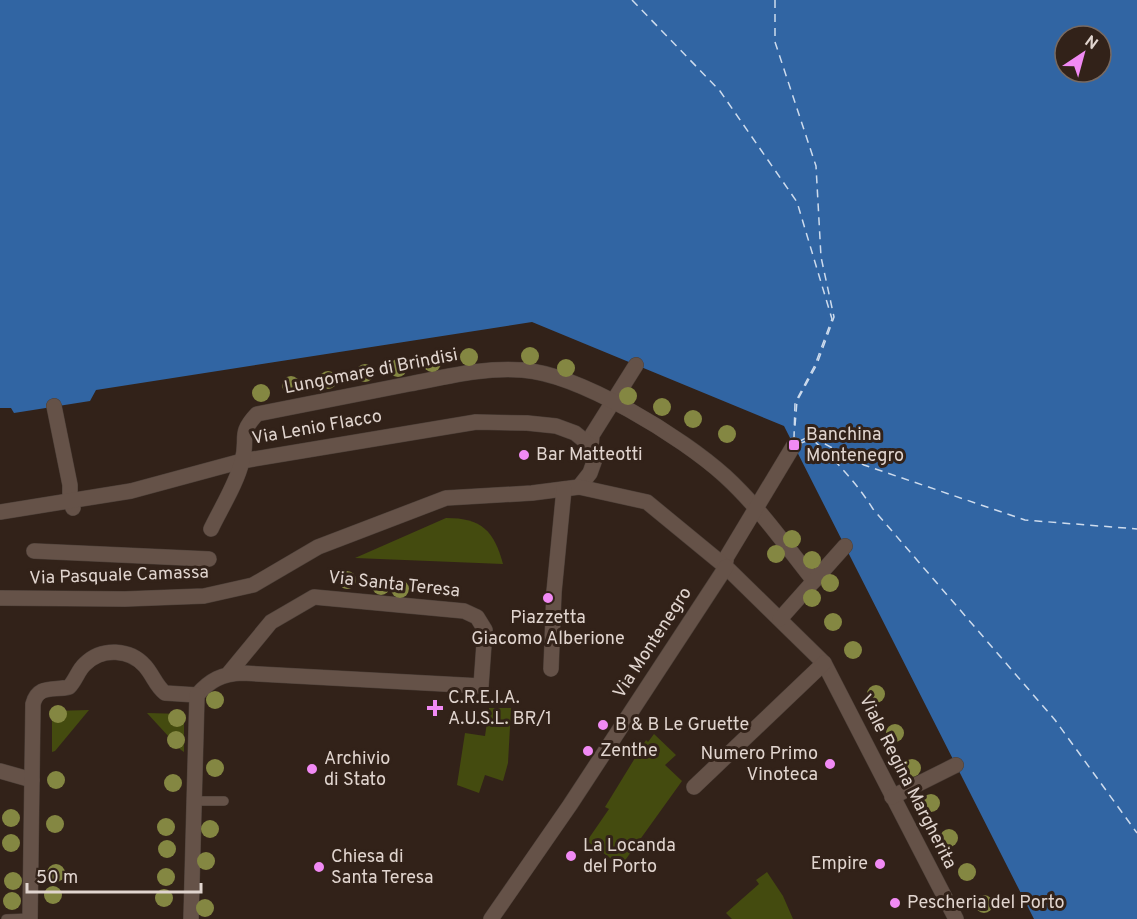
<svg xmlns="http://www.w3.org/2000/svg" width="1137" height="919" font-family="Overpass,sans-serif">
	<style>
		.green { fill: #444b0f }
		.water { fill: #3165a3; fill-rule: evenodd }
		.lines { fill: none; stroke-linecap: round; stroke-linejoin: round }
		.ferry { stroke: #cddbed; stroke-width: 1.5; stroke-dasharray: 8 6; stroke-linecap: butt }
		.lane-casing { stroke: #4d4039; stroke-width: 10 }
		.street-casing { stroke: #4d4039; stroke-width: 16 }
		.lane { stroke: #655248; stroke-width: 9 }
		.street { stroke: #655248; stroke-width: 15 }
		.tree { fill: #848742 }
		.poi-dot { fill: #f18af4; stroke: #322219; stroke-width: 2 }
		.labels { text-anchor: middle; dominant-baseline: central; stroke-width: 6; stroke-linejoin: round; paint-order: stroke }
		.street-label { font-size: 18px; fill: #e1d5cf; stroke: #322219 }
		.poi-label { font-size: 18px; fill: #e1d5cf; stroke: #322219; text-anchor: start }
	</style>
	<rect width="100%" height="100%" fill="#322219"/>
	<!-- green -->
	<g class="green">
		<path d="M446,518C482,518 494,531 503,564L355,558Z"/>
		<polygon points="489,708 511,708 508,763 503,781 485,775 479,793 457,785 465,733 485,736"/>
		<polygon points="89,710 55,751 52,752 52,711"/>
		<polygon points="147,713 184,714 184,752 181,750"/>
		<polygon points="654,734 676,755 665,765 682,781 621,866 587,841 609,809 605,807 646,740 648,742"/>
		<polygon points="767,872 783,896 793,919 732,919 726,913 759,884 756,880"/>
	</g>
	<!-- water -->
	<path class="water" d="M0,0H1137V919H1034L784,426L532,322L96,390L90,401L14,413L11,408H0ZM1065,36H1101V72H1065Z"/>
	<g class="lines">
		<!-- ferry -->
		<g class="ferry">
			<polyline points="632,0 720,91 797,202 832,319 815,365 795,403 794,438"/>
			<polyline points="775,0 775,42 816,166 821,257 834,317 817,364 797,401 795,426"/>
			<polyline points="800,441 810,436 864,465 1025,520 1137,529"/>
			<path d="M801,443L812,439C836,461 856,482 873,509L1055,720L1137,833"/>
		</g>
		<defs>
			<g id="lane">
				<polyline points="195,801 224,801"/>
				<polyline points="6,919 30,918"/>
			</g>
			<g id="street">
				<polyline points="54,406 70,485 70,501 73,508"/>
				<polyline points="591,446 592,435 636,365"/>
				<polyline points="0,512 131,491 242,461 476,422 527,423 556,426 575,433 591,446 595,459 590,473 579,487"/>
				<path d="M211,529C221,508 237,483 242,461C249,438 237,435 257,414C308,404 358,394 409,384C446,377 484,367 522,370C580,374 682,437 725,476C759,507 786,546 814,581"/>
				<polyline points="34,551 209,559"/>
				<polyline points="726,561 726,558 794,445"/>
				<polyline points="0,598 125,599 204,596 253,585 318,547 446,498 532,493 579,487 647,502 726,567 824,663 956,919"/>
				<polyline points="780,619 845,546"/>
				<polyline points="551,669 554,592 564,489"/>
				<path d="M197,695C210,680 222,674 242,673L481,686L485,630L477,617L464,611L314,597L271,622L229,673"/>
				<polyline points="0,771 32,780"/>
				<polyline points="694,787 824,663"/>
				<polyline points="892,797 956,765"/>
				<path d="M30,919L33,704C38,684 54,691 69,687C76,680 78,670 85,664C102,647 130,649 145,666C153,675 156,686 165,693L197,695"/>
				<polyline points="191,919 197,695"/>
				<polyline points="491,919 570,805 726,567"/>
			</g>
		</defs>
		<!-- lane casing -->
		<use href="#lane" class="lane-casing"/>
		<!-- street casing -->
		<use href="#street" class="street-casing"/>
		<!-- lane -->
		<use href="#lane" class="lane"/>
		<!-- street -->
		<use href="#street" class="street"/>
	</g>
	<!-- trees -->
	<g class="tree">
		<circle cx="530" cy="356" r="9"/>
		<circle cx="469" cy="357" r="9"/>
		<circle cx="432" cy="363" r="9"/>
		<circle cx="398" cy="368" r="9"/>
		<circle cx="566" cy="368" r="9"/>
		<circle cx="365" cy="373" r="9"/>
		<circle cx="328" cy="380" r="9"/>
		<circle cx="291" cy="385" r="9"/>
		<circle cx="261" cy="393" r="9"/>
		<circle cx="628" cy="396" r="9"/>
		<circle cx="662" cy="407" r="9"/>
		<circle cx="693" cy="419" r="9"/>
		<circle cx="727" cy="434" r="9"/>
		<circle cx="792" cy="539" r="9"/>
		<circle cx="776" cy="554" r="9"/>
		<circle cx="812" cy="560" r="9"/>
		<circle cx="347" cy="580" r="9"/>
		<circle cx="830" cy="583" r="9"/>
		<circle cx="381" cy="586" r="9"/>
		<circle cx="400" cy="589" r="9"/>
		<circle cx="812" cy="598" r="9"/>
		<circle cx="833" cy="622" r="9"/>
		<circle cx="853" cy="650" r="9"/>
		<circle cx="876" cy="694" r="9"/>
		<circle cx="215" cy="700" r="9"/>
		<circle cx="58" cy="714" r="9"/>
		<circle cx="177" cy="718" r="9"/>
		<circle cx="895" cy="733" r="9"/>
		<circle cx="176" cy="740" r="9"/>
		<circle cx="215" cy="768" r="9"/>
		<circle cx="912" cy="768" r="9"/>
		<circle cx="56" cy="780" r="9"/>
		<circle cx="173" cy="783" r="9"/>
		<circle cx="931" cy="803" r="9"/>
		<circle cx="11" cy="818" r="9"/>
		<circle cx="55" cy="824" r="9"/>
		<circle cx="166" cy="827" r="9"/>
		<circle cx="210" cy="829" r="9"/>
		<circle cx="949" cy="838" r="9"/>
		<circle cx="11" cy="843" r="9"/>
		<circle cx="167" cy="849" r="9"/>
		<circle cx="206" cy="861" r="9"/>
		<circle cx="967" cy="872" r="9"/>
		<circle cx="56" cy="873" r="9"/>
		<circle cx="166" cy="877" r="9"/>
		<circle cx="13" cy="881" r="9"/>
		<circle cx="53" cy="895" r="9"/>
		<circle cx="164" cy="898" r="9"/>
		<circle cx="12" cy="901" r="9"/>
		<circle cx="984" cy="904" r="9"/>
		<circle cx="205" cy="908" r="9"/>
	</g>
	<!-- markers -->
	<g class="poi-dot">
		<rect x="788" y="439" width="12" height="12" rx="3"/>
		<circle cx="524" cy="455" r="6"/>
		<circle cx="548" cy="598" r="6"/>
		<path d="M432 699h6v6h6v6h-6v6h-6v-6h-6v-6h6z"/>
		<circle cx="603" cy="725" r="6"/>
		<circle cx="588" cy="751" r="6"/>
		<circle cx="830" cy="764" r="6"/>
		<circle cx="312" cy="769" r="6"/>
		<circle cx="571" cy="856" r="6"/>
		<circle cx="880" cy="864" r="6"/>
		<circle cx="319" cy="867" r="6"/>
		<circle cx="895" cy="903" r="6"/>
	</g>
	<g class="labels">
		<!-- street labels -->
		<g class="street-label">
			<text transform="translate(371 372) rotate(-11)">Lungomare di Brindisi</text>
			<text transform="translate(317 428) rotate(-10)">Via Lenio Flacco</text>
			<text transform="translate(119 576) rotate(-2)">Via Pasquale Camassa</text>
			<text transform="translate(394 585) rotate(6)">Via Santa Teresa</text>
			<text transform="translate(653 643) rotate(-57)">Via Montenegro</text>
			<text transform="translate(907 782) rotate(63)">Viale Regina Margherita</text>
		</g>
		<!-- poi labels -->
		<g class="poi-label">
			<text x="806" y="435">Banchina<tspan x="806" dy="21">Montenegro</tspan></text>
			<text x="536" y="455">Bar Matteotti</text>
			<text x="548" y="618" text-anchor="middle">Piazzetta<tspan x="548" dy="21">Giacomo Alberione</tspan></text>
			<text x="448" y="698">C.R.E.I.A.<tspan x="448" dy="21">A.U.S.L. BR/1</tspan></text>
			<text x="615" y="725">B &amp; B Le Gruette</text>
			<text x="600" y="751">Zenthe</text>
			<text x="818" y="754" text-anchor="end">Numero Primo<tspan x="818" dy="21">Vinoteca</tspan></text>
			<text x="324" y="759">Archivio<tspan x="324" dy="21">di Stato</tspan></text>
			<text x="583" y="846">La Locanda<tspan x="583" dy="21">del Porto</tspan></text>
			<text x="331" y="857">Chiesa di<tspan x="331" dy="21">Santa Teresa</tspan></text>
			<text x="868" y="864" text-anchor="end">Empire</text>
			<text x="907" y="903">Pescheria del Porto</text>
		</g>
	</g>
	<!-- north arrow -->
	<g transform="translate(1083 54) rotate(36)"><circle r="28" fill="#322219" stroke="#786a62" stroke-width="1.5"/>
	<path d="M0-4.5L10 22L0 15L-10 22Z" fill="#f18af4"/>
	<text y="-9" font-size="16" font-weight="bold" text-anchor="middle" fill="#e1d5cf">N</text>
	</g>
	<!-- scale -->
	<path d="M27 883v9h174v-9" fill="none" stroke="#e1d5cf" stroke-width="3"/>
	<text x="36" y="883" font-size="18" fill="#e1d5cf" stroke="#322219" stroke-width="4.5" paint-order="stroke">50 m</text>
</svg>
